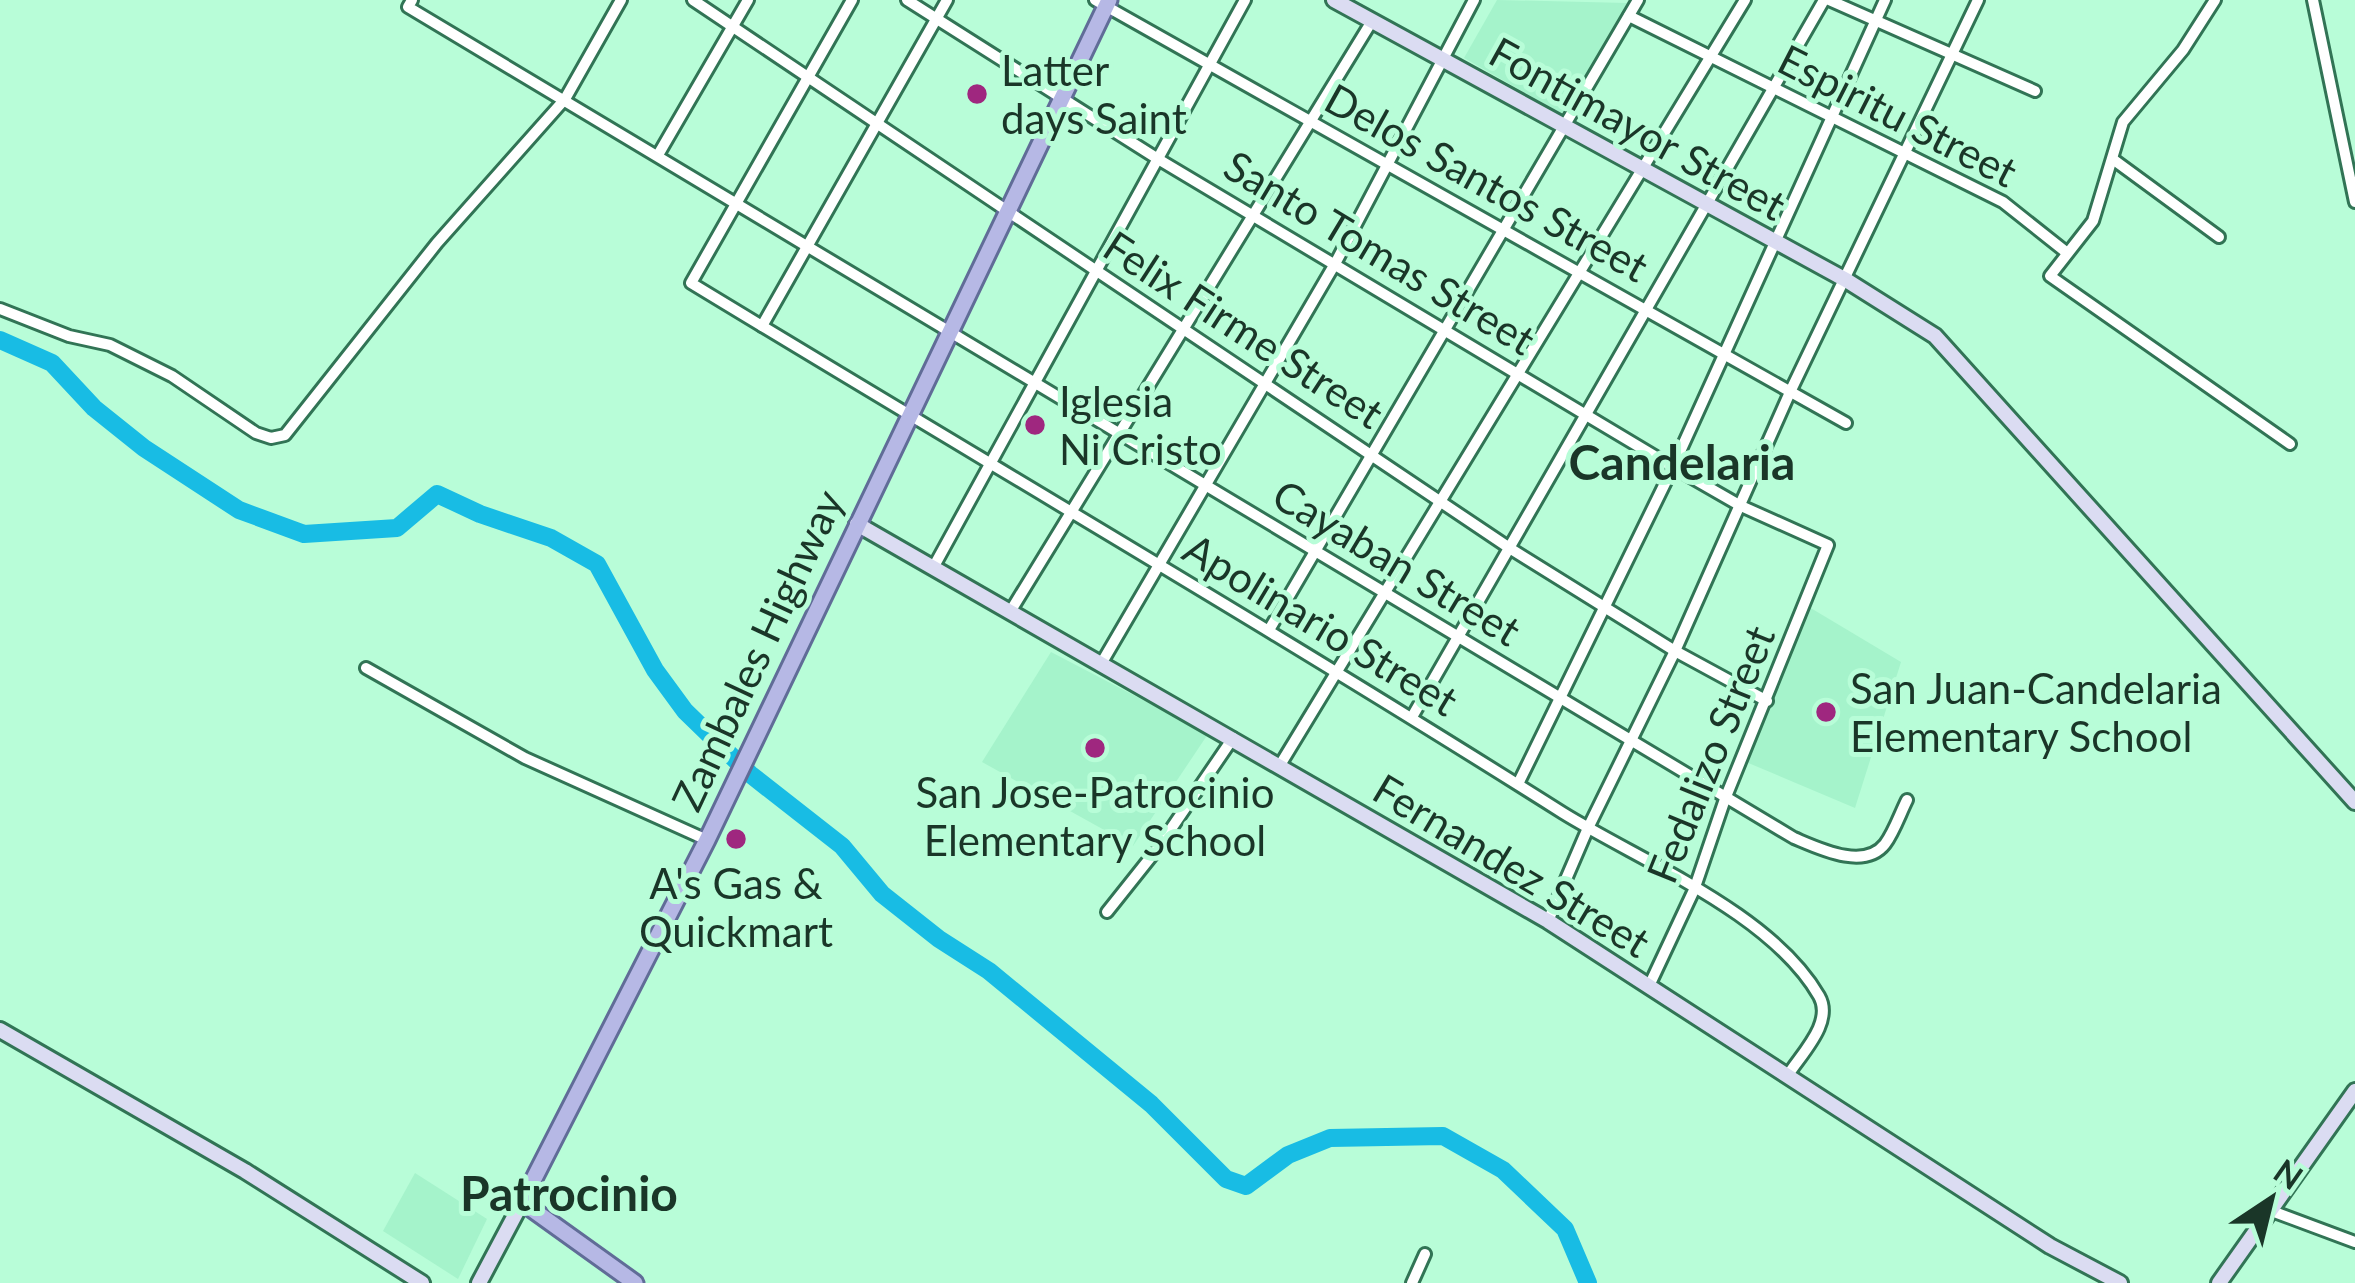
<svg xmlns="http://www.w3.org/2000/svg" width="2355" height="1283" font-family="Lato,sans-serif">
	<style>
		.built { fill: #a5f3cb }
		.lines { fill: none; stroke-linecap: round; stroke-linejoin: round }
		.river { stroke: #18bce4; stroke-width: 18 }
		.street-casing { stroke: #317455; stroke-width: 16 }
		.secondary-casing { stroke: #317455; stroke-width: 20 }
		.primary-casing { stroke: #606c97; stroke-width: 21 }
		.street { stroke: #fff; stroke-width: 10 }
		.secondary { stroke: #dbdcf2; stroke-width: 14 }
		.primary { stroke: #b6b8e5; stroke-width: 15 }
		.poi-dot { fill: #9f277f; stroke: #b8fdd8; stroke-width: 4.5 }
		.labels { text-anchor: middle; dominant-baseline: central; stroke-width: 10; stroke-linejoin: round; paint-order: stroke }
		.poi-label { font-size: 42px; fill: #1a3628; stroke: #b8fdd8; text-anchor: start }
		.street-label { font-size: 42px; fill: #1a3628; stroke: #b8fdd8 }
		.quarter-label { font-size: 48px; font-weight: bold; fill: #1a3628; stroke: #b8fdd8 }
	</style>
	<rect width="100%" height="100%" fill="#b8fdd8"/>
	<!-- built -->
	<g class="built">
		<polygon points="1497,0 1627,3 1564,115 1464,58"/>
		<polygon points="1809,607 1901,662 1855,808 1746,762"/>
		<polygon points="1051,652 1208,734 1133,846 982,762"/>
		<polygon points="415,1173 487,1219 458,1279 383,1231"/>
	</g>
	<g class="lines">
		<!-- river -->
		<polyline class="river" points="0,340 52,363 94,408 144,448 239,510 304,534 397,528 437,494 480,514 551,538 597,564 655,670 685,711 750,774 842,846 882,894 939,939 989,971 1151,1104 1226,1179 1246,1186 1288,1155 1330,1138 1443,1136 1503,1170 1565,1229 1588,1283"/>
		<defs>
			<g id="street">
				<path d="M412,0L408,7L1794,838C1818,848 1864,871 1885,844C1894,832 1900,814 1907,800"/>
				<polyline points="693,0 1511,549 1675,651 1767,701"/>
				<path d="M852,0L691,283C982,460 1275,631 1563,813C1644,863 1771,913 1819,996C1834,1022 1802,1053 1788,1075"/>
				<polyline points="907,0 1158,159 1673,467 1741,506 1828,545 1725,799 1694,890 1649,986"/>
				<polyline points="1095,0 1846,423"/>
				<polyline points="1829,0 2035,91"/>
				<polyline points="2215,0 2183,50 2123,122 2093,221 2050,276 2290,444"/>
				<polyline points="2313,0 2355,202"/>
				<polyline points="1629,16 2003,202 2066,252"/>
				<polyline points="658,155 748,0"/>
				<polyline points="2114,160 2219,237"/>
				<polyline points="0,309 69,336 110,345 172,376 256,433 271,438 285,435 437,243 565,99 621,0"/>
				<polyline points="762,326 947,0"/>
				<polyline points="933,568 1245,0"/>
				<polyline points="1010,612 1372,21"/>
				<polyline points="1269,630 1638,0"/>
				<polyline points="1101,664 1336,262 1474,0"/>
				<polyline points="366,668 525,758 707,840"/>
				<polyline points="1412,717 1824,0"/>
				<polyline points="1280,765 1745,0"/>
				<polyline points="1518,784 1673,467 1885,0"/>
				<polyline points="1107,912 1158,848 1233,738"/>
				<polyline points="1548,921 1588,828 1675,651 1791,390 1978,0"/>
				<polyline points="2269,1210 2355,1242"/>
				<polyline points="1412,1283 1425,1254"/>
			</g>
			<g id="secondary">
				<polyline points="1334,0 1846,280 1935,336 2355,802"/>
				<polyline points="857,524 1548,921 2050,1246 2120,1283"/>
				<polyline points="0,1030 245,1171 422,1283"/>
				<polyline points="479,1283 522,1202"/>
				<polyline points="2219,1283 2355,1091"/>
			</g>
			<polyline id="primary" points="635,1283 522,1202 707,840 1109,0"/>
		</defs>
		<!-- street casing -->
		<use href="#street" class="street-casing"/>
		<!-- secondary casing -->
		<use href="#secondary" class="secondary-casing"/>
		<!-- primary casing -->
		<use href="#primary" class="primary-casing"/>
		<!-- street -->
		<use href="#street" class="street"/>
		<!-- secondary -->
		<use href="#secondary" class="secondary"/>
		<!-- primary -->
		<use href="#primary" class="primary"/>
	</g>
	<!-- markers -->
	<g class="poi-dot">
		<circle cx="977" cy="94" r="12"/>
		<circle cx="1035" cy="425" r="12"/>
		<circle cx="1826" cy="712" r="12"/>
		<circle cx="1095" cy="748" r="12"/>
		<circle cx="736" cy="839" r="12"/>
	</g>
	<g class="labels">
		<!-- poi labels -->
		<g class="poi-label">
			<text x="1001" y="70">Latter<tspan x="1001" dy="48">days Saint</tspan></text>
			<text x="1059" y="401">Iglesia<tspan x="1059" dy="48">Ni Cristo</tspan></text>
			<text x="1850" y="688">San Juan-Candelaria<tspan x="1850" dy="48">Elementary School</tspan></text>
			<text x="1095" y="792" text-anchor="middle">San Jose-Patrocinio<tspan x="1095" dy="48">Elementary School</tspan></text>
			<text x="736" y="883" text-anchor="middle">A's Gas &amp;<tspan x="736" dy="48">Quickmart</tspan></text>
		</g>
		<!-- street labels -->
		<g class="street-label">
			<text transform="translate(1898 115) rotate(27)">Espiritu Street</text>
			<text transform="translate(1638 128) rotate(29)">Fontimayor Street</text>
			<text transform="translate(1487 182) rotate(29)">Delos Santos Street</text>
			<text transform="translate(1380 252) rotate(31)">Santo Tomas Street</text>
			<text transform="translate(1244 329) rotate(33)">Felix Firme Street</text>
			<text transform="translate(1397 562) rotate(31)">Cayaban Street</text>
			<text transform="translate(1321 624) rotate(31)">Apolinario Street</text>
			<text transform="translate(757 650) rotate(-65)">Zambales Highway</text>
			<text transform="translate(1710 754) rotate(-68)">Fedalizo Street</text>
			<text transform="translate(1512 865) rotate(31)">Fernandez Street</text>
		</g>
		<!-- quarter labels -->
		<g class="quarter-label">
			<text x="1682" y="461">Candelaria</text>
			<text x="569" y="1192">Patrocinio</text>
		</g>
	</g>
	<!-- north arrow -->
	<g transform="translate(2271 1199) rotate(35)" stroke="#b8fdd8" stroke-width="9" paint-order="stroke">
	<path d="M0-9L21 45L0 30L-21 45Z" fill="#1a3628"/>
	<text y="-18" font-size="33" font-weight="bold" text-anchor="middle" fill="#1a3628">N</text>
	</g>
</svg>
